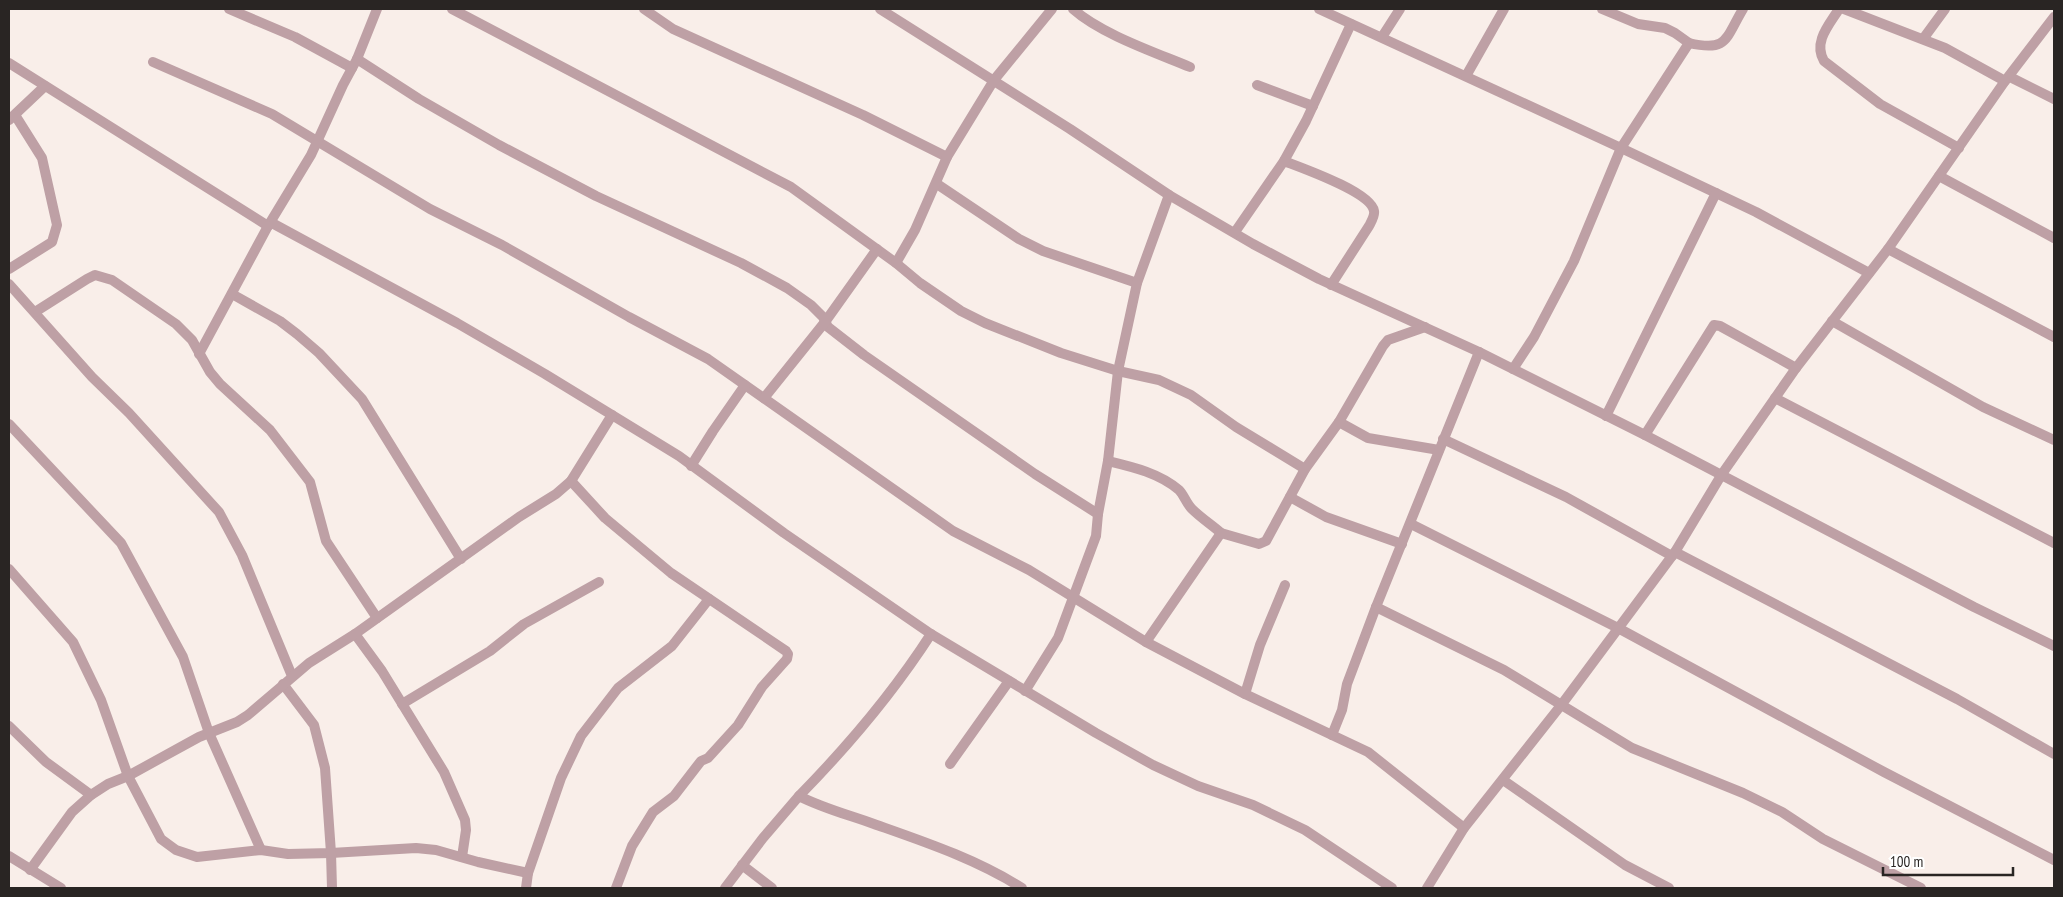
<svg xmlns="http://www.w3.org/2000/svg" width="2063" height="897" font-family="'PT Sans Narrow',sans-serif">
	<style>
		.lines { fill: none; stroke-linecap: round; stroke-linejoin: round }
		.street { stroke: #bea0a5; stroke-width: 10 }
	</style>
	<rect width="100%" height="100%" fill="#f9eee9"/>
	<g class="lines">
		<!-- street -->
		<g class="street">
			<polyline points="229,9 295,37 352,68"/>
			<polyline points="452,9 791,187 896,263 920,283 961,311 985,323 1061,353 1118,371 1159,380 1191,395 1236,427 1305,469"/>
			<polyline points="644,9 673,29 863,115 947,157"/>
			<polyline points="880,9 1070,129 1169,195 1253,244 1319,279 1479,352 1645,435 1974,607 2054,646"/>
			<path d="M1073,9C1101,34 1154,52 1190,67"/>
			<polyline points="1319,9 1621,148 1756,212 1869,273"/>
			<polyline points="1602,9 1638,24 1665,28 1675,33 1689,43"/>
			<path d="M1839,9C1829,25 1813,42 1824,61L1880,104L1959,148"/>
			<polyline points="1844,9 1945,48 2005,81 2054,17"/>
			<polyline points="1382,37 1400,9"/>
			<polyline points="1923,39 1945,9"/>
			<polyline points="357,59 419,99 499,145 596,196 741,263 787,288 811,305 823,317 828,327 864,355 1035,474 1098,514"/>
			<polyline points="153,62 272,114 430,209 502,245 629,317 708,359 953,531 1029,570 1146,642 1245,694 1368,752 1464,828"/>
			<polyline points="9,63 268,226 311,155 343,85 357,59 377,9"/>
			<polyline points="1466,76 1504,9"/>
			<polyline points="2010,77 2054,99"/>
			<polyline points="1257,85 1313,106"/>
			<polyline points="9,120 45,86"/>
			<path d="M1284,161C1302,168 1371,192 1374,211C1375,216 1371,222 1369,226L1331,285"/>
			<polyline points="1939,176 2054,238"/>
			<polyline points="937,184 1019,239 1043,251 1137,283"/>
			<polyline points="272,223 457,323 545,374 679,456 784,533 931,634 1096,733 1153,765 1198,786 1253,805 1305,830 1392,888"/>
			<polyline points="1235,232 1284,161 1306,121 1351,24"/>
			<polyline points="1888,249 2054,337"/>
			<polyline points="896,263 915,230 947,157 994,80 1052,9"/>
			<polyline points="9,269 52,242 57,225 42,158 15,115"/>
			<polyline points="9,284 92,377 129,413 219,512 242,555 292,676"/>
			<polyline points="232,294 280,321 297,334 319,353 362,399 461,559"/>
			<polyline points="35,312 87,279 95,275 112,280 176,324 192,340 210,372 220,384 270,430 310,482 326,541 377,618"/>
			<polyline points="1832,321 1983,407 2054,440"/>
			<polyline points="199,354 268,226"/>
			<path d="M1513,369L1534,337L1574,261L1621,148L1689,43C1728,52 1725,39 1743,9"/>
			<polyline points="764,398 825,322 877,249"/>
			<polyline points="1775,398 2054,543"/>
			<polyline points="1606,416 1716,193"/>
			<polyline points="1339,422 1368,438 1439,450"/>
			<polyline points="9,424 121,543 183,657 209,733 261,850"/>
			<polyline points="1645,435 1714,325 1720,326 1796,368"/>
			<polyline points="1443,439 1566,497 1672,556"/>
			<path d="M1108,461C1133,467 1159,473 1179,490C1184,495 1186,503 1192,509C1201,518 1212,525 1221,533"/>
			<polyline points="691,466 713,431 745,385"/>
			<polyline points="571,481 605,518 671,573 786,651 788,654 787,659 762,687 738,725 708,758 701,761 674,796 653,812 632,846 616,888"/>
			<polyline points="1290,497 1326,517 1402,544"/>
			<polyline points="1411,524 1618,628 1884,772 2054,860"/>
			<polyline points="1675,552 1957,699 2054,754"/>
			<polyline points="9,569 73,642 101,700 128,776 161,839 176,850 197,857 261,850 288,854 331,853 416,848 436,850 478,862 528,873 526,888"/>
			<polyline points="1376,607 1504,670 1632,748 1743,793 1782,812 1823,839 1921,888"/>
			<polyline points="355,634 382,671 444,772 465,820 466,830 462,857"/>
			<polyline points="1146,642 1221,533 1259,544 1266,541 1305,469 1339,422 1383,346 1388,340 1425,327"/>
			<polyline points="283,684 314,725 325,768 331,853 332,888"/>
			<polyline points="1025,691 1058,638 1096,536 1098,514 1108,461 1118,371 1137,283 1169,195"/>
			<polyline points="1245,694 1260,645 1285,585"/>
			<polyline points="402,704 490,651 524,624 599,582"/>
			<polyline points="9,726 46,762 91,795"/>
			<polyline points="1332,735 1342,710 1347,684 1376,607 1479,352"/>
			<polyline points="950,764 1009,681"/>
			<polyline points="1503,780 1625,865 1669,888"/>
			<path d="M799,796C848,746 893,693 931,634"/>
			<polyline points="9,856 61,888"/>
			<polyline points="742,865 772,888"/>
			<polyline points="30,870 72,812 91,795 108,784 128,776 199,737 237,722 248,715 309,663 355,634 519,517 556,494 571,481 612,415"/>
			<polyline points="528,873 561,778 581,736 618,688 672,646 709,599"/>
			<path d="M725,888L763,838L799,796C822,808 849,815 874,824C925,842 976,859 1022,888"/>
			<polyline points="1427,888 1464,828 1562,704 1675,552 1722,474 1796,368 1888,249 2005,81"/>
		</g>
	</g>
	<!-- border -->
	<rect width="2063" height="897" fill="none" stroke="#292523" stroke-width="20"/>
	<!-- scale -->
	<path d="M1883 867v8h130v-8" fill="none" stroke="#292523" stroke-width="2.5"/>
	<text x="1890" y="867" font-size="15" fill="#292523" stroke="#ffffff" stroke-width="4" paint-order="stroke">100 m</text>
</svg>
